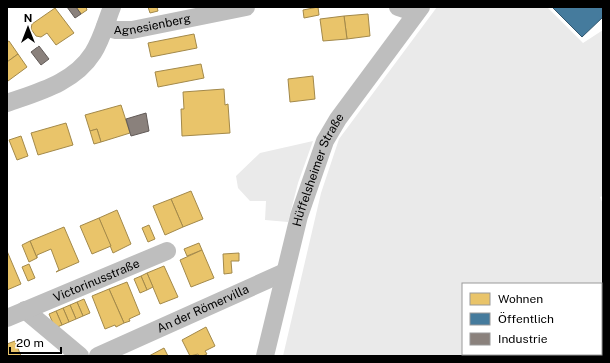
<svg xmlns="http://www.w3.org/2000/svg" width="610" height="363" font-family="'Public Sans',sans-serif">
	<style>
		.green { fill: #eaeaea; fill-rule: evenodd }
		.homes { fill: #e9c46a; stroke: #a3894a }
		.public { fill: #457b9d; stroke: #30566e }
		.industry { fill: #8a817c; stroke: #615a57 }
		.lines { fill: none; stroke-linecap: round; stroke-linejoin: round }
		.minor { stroke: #bebebe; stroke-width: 18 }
		.labels { text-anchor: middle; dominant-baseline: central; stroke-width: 4; stroke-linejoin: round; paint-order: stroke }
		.street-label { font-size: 12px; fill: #000; stroke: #fff }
	</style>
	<rect width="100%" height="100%" fill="#fff"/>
	<!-- green -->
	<g class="green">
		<path d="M437,7H547L583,43L603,30V196L600,197L603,204V356H283L321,193L339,139ZM463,284H601V354H463Z"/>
		<polygon points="313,141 298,183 288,222 265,220 266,201 250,201 238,188 236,176 260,153"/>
	</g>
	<!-- homes -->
	<g class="homes">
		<polygon points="76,7 86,7 87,10 81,14"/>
		<polygon points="148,7 157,7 158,11 150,13"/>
		<polygon points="318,7 319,15 304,18 303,10"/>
		<polygon points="55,8 74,33 56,45 47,33 41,37 36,36 31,29 32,24"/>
		<polygon points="368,14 370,36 347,39 344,16"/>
		<polygon points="344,16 347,39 323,41 320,19"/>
		<polygon points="194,34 197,48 151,57 148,43"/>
		<polygon points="9,41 18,54 7,62 7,42"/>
		<polygon points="18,54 27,67 8,81 7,79 7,62"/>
		<polygon points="201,64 204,78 158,87 155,72"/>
		<polygon points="313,76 315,99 290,102 288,79"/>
		<polygon points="224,89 225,105 228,104 230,133 182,136 181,109 184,109 183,92"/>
		<polygon points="121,105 130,133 101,142 97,129 90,131 85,115"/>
		<polygon points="66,123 73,145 38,155 31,133"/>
		<polygon points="97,129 101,142 94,144 90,131"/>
		<polygon points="21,136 28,156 17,160 9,140"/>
		<polygon points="191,191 203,219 183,227 171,199"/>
		<polygon points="171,199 183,227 165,235 153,206"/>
		<polygon points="117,210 131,244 113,253 99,218"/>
		<polygon points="99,218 111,246 92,254 80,226"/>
		<polygon points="149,225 155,239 148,242 142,228"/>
		<polygon points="64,227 79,262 56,272 59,270 51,249 37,255 37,258 30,241"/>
		<polygon points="30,241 37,258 29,262 22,245"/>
		<polygon points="199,243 202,250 187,256 184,249"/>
		<polygon points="202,250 214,278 191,287 180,260"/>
		<polygon points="7,251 21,284 7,290"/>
		<polygon points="239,253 239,261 231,261 232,273 224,274 223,254"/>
		<polygon points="29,264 35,278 28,281 22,267"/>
		<polygon points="164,266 178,297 160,304 147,273"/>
		<polygon points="147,273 153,287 147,290 141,276"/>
		<polygon points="141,276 147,290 140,293 134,279"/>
		<polygon points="127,282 140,314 129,319 130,321 124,323 109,289"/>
		<polygon points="109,289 124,323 116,327 115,325 105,329 92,296"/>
		<polygon points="84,299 90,313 83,316 77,302"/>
		<polygon points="77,302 83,316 76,319 70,305"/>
		<polygon points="70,305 76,319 69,322 63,308"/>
		<polygon points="63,308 69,322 62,325 56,311"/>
		<polygon points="56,311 62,325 55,328 49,314"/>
		<polygon points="206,327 215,346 205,351 207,354 203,356 199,356 198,354 190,356 182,340"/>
		<polygon points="15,341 21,356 7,356 7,344"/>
		<polygon points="164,348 168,356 149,356"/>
	</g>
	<!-- public -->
	<polygon class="public" points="552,7 603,7 603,17 582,37"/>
	<!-- industry -->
	<g class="industry">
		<polygon points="67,7 76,7 81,14 75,18"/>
		<polygon points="39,46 49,59 41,65 31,52"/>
		<polygon points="146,113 149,131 131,136 126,119"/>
	</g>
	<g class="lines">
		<!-- minor -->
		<g class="minor">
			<polyline points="398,7 416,13"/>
			<path id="s1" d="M105,27L116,30H132L246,7"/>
			<path d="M7,103C38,92 74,83 93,53C102,39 106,22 112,7"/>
			<polyline points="25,310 80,356"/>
			<path id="s2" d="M7,318L167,251"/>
			<path id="s3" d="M98,356L285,272"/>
			<path id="s4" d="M265,356L299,216L325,141L338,119L421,7"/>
		</g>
	</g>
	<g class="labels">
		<!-- street labels -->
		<g class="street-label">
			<text stroke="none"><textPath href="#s1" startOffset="48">Agnesienberg</textPath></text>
			<text stroke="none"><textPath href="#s4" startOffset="194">Hüffelsheimer Straße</textPath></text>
			<text stroke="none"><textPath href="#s2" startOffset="97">Victorinusstraße</textPath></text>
			<text stroke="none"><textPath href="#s3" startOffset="115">An der Römervilla</textPath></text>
		</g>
	</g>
	<!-- border -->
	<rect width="610" height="363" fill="none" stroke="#000000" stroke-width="16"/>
	<!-- legend -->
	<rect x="462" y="283" width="140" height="72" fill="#ffffff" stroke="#999999"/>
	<rect x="470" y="293" width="20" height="12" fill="#e9c46a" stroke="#999999"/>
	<text x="498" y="303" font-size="12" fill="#000000">Wohnen</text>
	<rect x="470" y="313" width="20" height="12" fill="#457b9d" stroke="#999999"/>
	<text x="498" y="323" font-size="12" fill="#000000">Öffentlich</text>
	<rect x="470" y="333" width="20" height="12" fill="#8a817c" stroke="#999999"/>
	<text x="498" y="343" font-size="12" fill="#000000">Industrie</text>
	<!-- north arrow -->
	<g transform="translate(28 28)" stroke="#ffffff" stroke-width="3" paint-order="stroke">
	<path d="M0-3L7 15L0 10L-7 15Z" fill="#000000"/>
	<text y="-6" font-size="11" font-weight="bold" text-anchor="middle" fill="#000000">N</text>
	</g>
	<!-- scale -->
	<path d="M10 347v6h51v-6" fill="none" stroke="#000000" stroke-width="2"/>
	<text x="16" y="347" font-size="12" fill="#000000" stroke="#ffffff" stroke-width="3" paint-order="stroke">20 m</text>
</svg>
